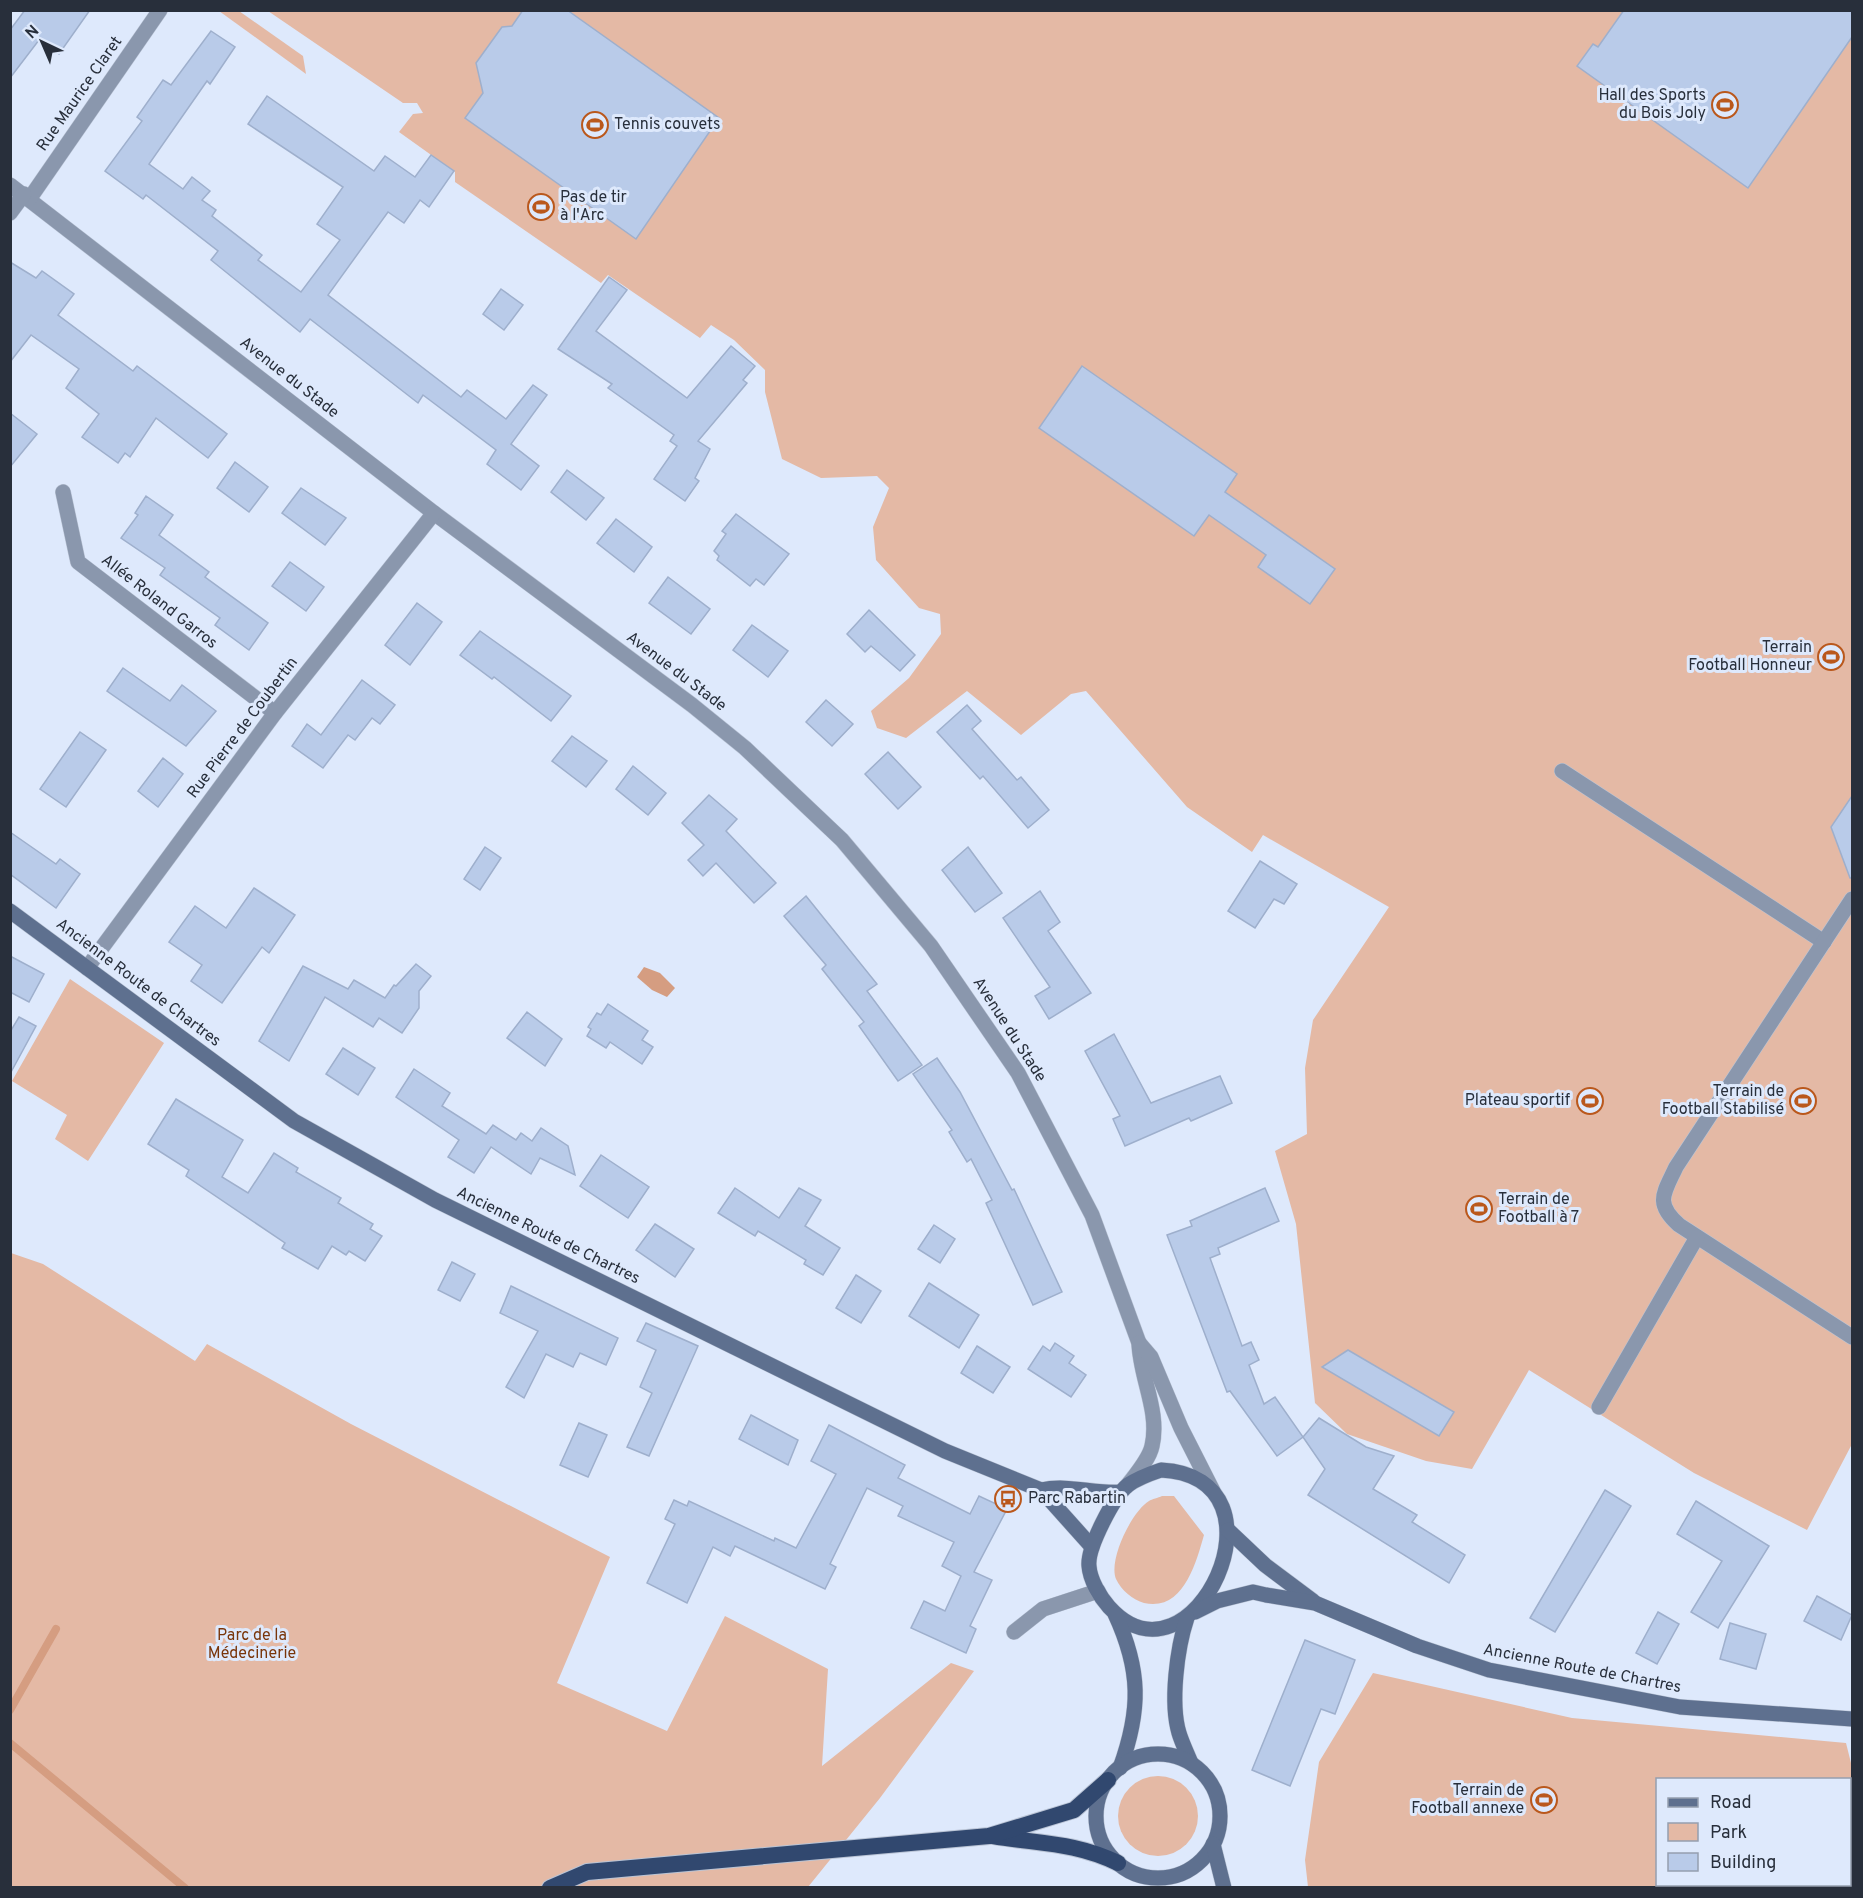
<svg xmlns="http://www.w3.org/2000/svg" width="1863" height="1898" font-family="Overpass,sans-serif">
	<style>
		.green { fill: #e4b9a5; fill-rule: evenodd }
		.water { fill: #d59d81 }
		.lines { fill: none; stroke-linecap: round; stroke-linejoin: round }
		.stream { stroke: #d59d81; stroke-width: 8 }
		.building { fill: #b9cbe9; stroke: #9eafcc; stroke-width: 1.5 }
		.pedestrian-casing { stroke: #bac4d5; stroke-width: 16 }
		.minor-casing { stroke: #bac4d5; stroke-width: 16 }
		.secondary-casing { stroke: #bac4d5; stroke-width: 16 }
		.trunk-casing { stroke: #bac4d5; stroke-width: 18 }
		.pedestrian { stroke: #8a97ad; stroke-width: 15 }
		.minor { stroke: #8a97ad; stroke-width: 15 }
		.secondary { stroke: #5e708f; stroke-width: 15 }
		.trunk { stroke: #31486f; stroke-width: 16 }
		.labels { text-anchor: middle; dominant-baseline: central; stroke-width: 6; stroke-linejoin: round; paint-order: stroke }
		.street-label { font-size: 16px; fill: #282f3b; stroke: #dee9fc }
		.poi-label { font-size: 16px; fill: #282f3b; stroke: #dee9fc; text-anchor: end }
		.park-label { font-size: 16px; fill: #79350a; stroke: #dee9fc }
	</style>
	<rect width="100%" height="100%" fill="#dee9fc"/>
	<!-- green -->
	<g class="green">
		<polygon points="219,11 239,11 303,56 306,74"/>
		<polygon points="268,11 1852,11 1852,1444 1807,1530 1694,1473 1529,1370 1472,1469 1426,1461 1347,1434 1315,1403 1296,1224 1275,1151 1307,1134 1305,1068 1313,1020 1389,907 1263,835 1252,852 1187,807 1086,691 1071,694 1021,735 967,691 906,738 877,728 871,711 909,678 941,634 940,614 919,608 876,560 873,527 889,488 877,476 821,478 782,459 765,392 765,370 734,340 711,325 700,338 608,275 601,283 455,182 455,172 399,132 413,114 423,113 417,103 403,103"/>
		<polygon points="70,979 164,1043 88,1161 55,1139 67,1115 12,1081"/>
		<polygon points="11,1253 43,1264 195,1361 207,1344 351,1424 610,1557 557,1683 667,1731 725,1616 828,1669 822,1766 951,1663 974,1671 880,1798 808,1887 11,1888"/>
		<path d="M1162,1496H1174L1204,1535C1196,1563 1183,1612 1144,1603C1133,1600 1121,1590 1116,1579C1108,1560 1132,1511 1149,1501C1152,1499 1158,1498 1162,1496Z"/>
		<path d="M1373,1673L1572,1718L1846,1743L1852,1767V1887H1308L1305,1860L1319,1762ZM1658,1780H1850V1884H1658Z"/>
		<circle cx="1158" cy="1816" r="40"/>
	</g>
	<!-- water -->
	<polygon class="water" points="644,967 660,973 675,988 667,997 652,990 637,977"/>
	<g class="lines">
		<!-- stream -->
		<g class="stream">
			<polyline points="10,1710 56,1629"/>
			<polyline points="10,1743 185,1888"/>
		</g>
	</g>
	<!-- building -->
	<g class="building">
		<polygon points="25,10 90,10 59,54 39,40 10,78 10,30"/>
		<polygon points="523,10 567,10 719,118 636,239 465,118 483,93 476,63 502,27 512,26"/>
		<polygon points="1624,10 1852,10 1852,37 1748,188 1577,66 1593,44 1598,47"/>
		<polygon points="211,31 235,47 210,84 207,81 149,164 183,189 192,177 210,191 202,200 216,210 212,216 262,255 258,260 301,292 340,240 317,224 343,187 248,124 267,96 374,171 385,156 415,177 431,155 454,171 429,207 420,200 404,223 388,212 328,295 461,397 467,390 506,419 533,385 547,395 511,444 539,466 521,490 487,464 496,450 423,395 418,403 310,319 300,332 211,260 218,251 146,195 143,199 105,171 142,121 137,117 163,80 171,85"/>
		<polygon points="10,262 36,278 42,271 74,294 58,315 133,371 137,366 227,434 208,458 156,418 130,457 125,453 118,463 82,437 99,414 66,388 79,369 31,335 10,362"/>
		<polygon points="609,277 627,290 596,331 687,398 731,346 755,366 743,380 747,383 698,441 710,449 695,478 699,481 685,501 654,479 677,446 670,441 674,435 608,388 612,384 558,349"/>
		<polygon points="501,289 523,305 504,330 483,314"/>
		<polygon points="1082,366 1237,474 1225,492 1335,569 1310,604 1258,567 1266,555 1209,515 1194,536 1039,428"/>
		<polygon points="10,413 37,434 10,467"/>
		<polygon points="235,462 268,487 249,512 217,488"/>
		<polygon points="567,470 604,498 586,520 551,492"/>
		<polygon points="301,488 346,518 325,545 282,513"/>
		<polygon points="146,496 173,515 159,535 209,572 205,577 268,623 249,650 215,625 220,618 160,575 165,568 121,538 138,515 135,513"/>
		<polygon points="736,514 789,554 764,585 756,579 750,586 717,560 719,556 714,551 726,534 722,531"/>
		<polygon points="616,519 652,547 634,572 597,543"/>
		<polygon points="290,562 324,587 306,611 272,586"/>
		<polygon points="668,577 710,609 691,634 649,603"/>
		<polygon points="417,603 442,622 410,665 385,645"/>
		<polygon points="869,610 915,655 900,671 871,646 865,652 847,634"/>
		<polygon points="752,625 788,651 768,677 733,650"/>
		<polygon points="480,631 571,696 551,721 494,677 492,679 460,655"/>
		<polygon points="123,668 170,701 182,685 216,711 186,746 107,691"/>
		<polygon points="362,680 395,705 380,724 372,718 355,740 348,735 323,768 292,746 307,724 321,735"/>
		<polygon points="826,700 853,724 832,746 806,722"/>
		<polygon points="967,705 981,721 972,729 1017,780 1021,777 1049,810 1028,828 983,776 980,779 937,732"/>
		<polygon points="80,732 106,750 66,807 40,789"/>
		<polygon points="572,736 607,761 586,787 552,761"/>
		<polygon points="888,752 921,787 898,809 865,774"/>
		<polygon points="163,758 183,774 158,807 138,791"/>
		<polygon points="633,766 666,793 648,815 616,789"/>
		<polygon points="709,795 737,819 726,831 776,883 754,903 716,863 703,876 688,860 704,845 682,823"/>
		<polygon points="1852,796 1852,878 1850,878 1831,827"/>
		<polygon points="10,832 56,864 60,859 80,874 56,908 10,874"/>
		<polygon points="485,847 501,858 480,890 464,879"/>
		<polygon points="968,847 1002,893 975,912 942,870"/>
		<polygon points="1260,861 1297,884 1284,904 1274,899 1255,928 1228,911"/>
		<polygon points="254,888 295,915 269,953 262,947 222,1003 191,981 202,965 169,942 195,906 226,928"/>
		<polygon points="1040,891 1060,922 1048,931 1091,993 1049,1019 1035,996 1050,987 1003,918"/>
		<polygon points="806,896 877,984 867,991 922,1065 898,1081 859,1026 864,1022 822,969 826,965 784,916"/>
		<polygon points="10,956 44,974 29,1002 10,992"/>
		<polygon points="416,964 431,976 419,991 419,1008 402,1033 379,1018 373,1027 325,997 289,1061 259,1041 303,966 348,989 354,980 385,998 394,985 396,986"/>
		<polygon points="608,1004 648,1031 642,1040 653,1047 642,1064 610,1042 606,1048 587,1036 591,1029 588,1027 597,1013 601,1015"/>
		<polygon points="527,1012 562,1039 545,1066 507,1038"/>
		<polygon points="19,1017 36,1026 10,1074 10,1032"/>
		<polygon points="1114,1034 1151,1103 1220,1076 1232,1103 1191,1121 1189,1118 1125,1146 1113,1119 1120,1116 1085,1051"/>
		<polygon points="343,1048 375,1068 358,1095 326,1074"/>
		<polygon points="937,1058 960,1092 1012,1190 1014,1189 1062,1292 1033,1305 986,1203 992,1200 971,1159 967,1162 949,1132 952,1130 913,1074"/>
		<polygon points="414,1069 450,1093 442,1106 486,1134 493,1125 516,1140 521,1133 532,1141 541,1128 568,1146 575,1175 540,1158 531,1174 491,1147 474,1173 448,1157 459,1140 396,1097"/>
		<polygon points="176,1099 243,1140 222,1177 248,1193 274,1153 298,1168 296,1172 341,1198 338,1203 373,1224 370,1229 382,1236 365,1261 349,1251 346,1255 332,1246 318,1269 282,1248 285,1243 186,1176 189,1170 148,1144"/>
		<polygon points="601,1155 649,1187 628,1218 580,1186"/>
		<polygon points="735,1188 779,1218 799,1188 821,1200 805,1226 840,1248 823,1275 804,1264 806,1260 758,1231 755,1236 718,1213"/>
		<polygon points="1265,1188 1279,1221 1218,1248 1220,1254 1210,1258 1242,1346 1251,1342 1259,1360 1249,1365 1264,1404 1275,1397 1303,1437 1277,1456 1230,1391 1227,1392 1167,1235 1192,1226 1190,1221"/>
		<polygon points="655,1224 694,1249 675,1277 636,1250"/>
		<polygon points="934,1225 955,1239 940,1263 918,1249"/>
		<polygon points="452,1262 475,1274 460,1301 438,1290"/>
		<polygon points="856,1275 881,1291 861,1323 836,1308"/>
		<polygon points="929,1283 979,1315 959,1348 909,1316"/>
		<polygon points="511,1286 618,1338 606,1365 580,1353 573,1367 546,1354 524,1398 506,1387 538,1331 500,1313"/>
		<polygon points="646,1323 698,1346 649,1456 627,1447 652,1393 640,1387 656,1350 637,1341"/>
		<polygon points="1055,1343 1074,1356 1069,1363 1086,1375 1071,1397 1028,1369 1043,1346 1050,1351"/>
		<polygon points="977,1346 1010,1367 993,1393 961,1373"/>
		<polygon points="1348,1350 1454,1412 1439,1436 1322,1367"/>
		<polygon points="751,1415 798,1440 788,1465 739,1439"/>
		<polygon points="1319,1418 1366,1447 1394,1456 1373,1489 1417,1515 1412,1522 1465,1555 1449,1583 1308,1495 1325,1469 1303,1437"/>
		<polygon points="579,1423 607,1435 588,1477 560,1465"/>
		<polygon points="829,1425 905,1465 898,1478 970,1514 979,1496 1007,1509 974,1572 992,1580 970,1626 976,1629 966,1653 911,1628 924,1601 945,1611 961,1576 942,1566 954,1542 898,1516 903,1506 867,1488 830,1564 836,1567 825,1589 735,1546 730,1556 713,1547 687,1603 647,1583 675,1524 665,1519 674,1500 687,1506 689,1501 774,1541 775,1538 796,1548 836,1474 811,1461"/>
		<polygon points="1605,1490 1631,1506 1555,1632 1530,1618"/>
		<polygon points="1696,1501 1769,1546 1718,1628 1691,1612 1722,1561 1677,1534"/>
		<polygon points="1817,1596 1852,1615 1841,1640 1804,1621"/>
		<polygon points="1658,1612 1679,1624 1657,1664 1636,1653"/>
		<polygon points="1730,1623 1766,1634 1756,1669 1720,1659"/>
		<polygon points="1305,1640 1355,1660 1335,1714 1321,1709 1290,1786 1252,1770"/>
	</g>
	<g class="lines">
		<defs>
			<g id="pedestrian">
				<polyline points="1562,771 1824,942"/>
				<path d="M1852,899L1676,1167C1664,1193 1654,1203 1679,1225L1852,1337"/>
				<polyline points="1599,1407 1697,1237"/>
			</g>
			<g id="minor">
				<path d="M10,185L434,513L692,705L745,748L842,840L931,946L1018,1073L1092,1215L1139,1343C1140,1378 1160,1411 1152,1446C1149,1460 1135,1475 1127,1486"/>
				<polyline points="30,198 160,10"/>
				<polyline points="10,213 24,194"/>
				<polyline points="63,492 78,562 275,713"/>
				<polyline points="87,968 275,713 434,513"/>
				<polyline points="1139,1343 1151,1357 1181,1428 1213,1491"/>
				<polyline points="1014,1632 1043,1609 1098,1591"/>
			</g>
			<g id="secondary">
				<polyline points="10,911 294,1121 435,1200 945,1451 1041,1490 1092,1547"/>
				<path d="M1161,1470C1298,1477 1192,1699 1109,1607C1100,1597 1090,1580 1089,1566C1087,1548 1114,1496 1128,1485C1138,1478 1149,1474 1161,1470Z"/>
				<path d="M1041,1490C1068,1484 1094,1494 1121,1492"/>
				<polyline points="1228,1530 1265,1565 1313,1601"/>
				<polyline points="1195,1612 1217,1601 1253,1592 1266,1595 1315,1603 1417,1646 1489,1670 1680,1707 1852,1719"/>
				<path d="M1115,1614C1141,1670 1141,1710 1120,1768"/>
				<path d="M1187,1618C1177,1648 1170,1703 1179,1733C1182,1743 1187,1753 1191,1763"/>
				<circle cx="1158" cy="1816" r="62"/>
				<polyline points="1213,1844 1224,1888"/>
			</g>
			<g id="trunk">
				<path d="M993,1836C1039,1844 1074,1842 1118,1863"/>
				<polyline points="550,1888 587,1872 989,1836 1074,1810 1108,1780"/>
			</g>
		</defs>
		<!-- pedestrian casing -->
		<use href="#pedestrian" class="pedestrian-casing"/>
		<!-- minor casing -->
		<use href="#minor" class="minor-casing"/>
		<!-- secondary casing -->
		<use href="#secondary" class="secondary-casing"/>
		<!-- trunk casing -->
		<use href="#trunk" class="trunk-casing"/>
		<!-- pedestrian -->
		<use href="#pedestrian" class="pedestrian"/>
		<!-- minor -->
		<use href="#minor" class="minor"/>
		<!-- secondary -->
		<use href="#secondary" class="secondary"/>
		<!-- trunk -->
		<use href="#trunk" class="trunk"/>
	</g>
	<!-- icons -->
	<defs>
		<symbol id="stadium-ring" viewBox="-11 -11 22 22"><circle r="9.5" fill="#dee9fc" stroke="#ba581c" stroke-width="1.5"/><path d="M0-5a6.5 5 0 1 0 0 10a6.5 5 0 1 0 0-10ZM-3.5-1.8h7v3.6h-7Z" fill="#ba581c"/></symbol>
		<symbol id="bus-ring" viewBox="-11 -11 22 22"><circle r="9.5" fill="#dee9fc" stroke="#ba581c" stroke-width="1.5"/><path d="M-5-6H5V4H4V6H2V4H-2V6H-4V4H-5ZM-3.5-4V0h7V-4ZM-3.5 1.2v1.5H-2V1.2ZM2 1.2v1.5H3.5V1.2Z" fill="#ba581c"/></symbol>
	</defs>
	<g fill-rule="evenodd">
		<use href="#stadium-ring" x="1710" y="90" width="30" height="30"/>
		<use href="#stadium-ring" x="580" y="110" width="30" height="30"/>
		<use href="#stadium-ring" x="526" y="192" width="30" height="30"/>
		<use href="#stadium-ring" x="1816" y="642" width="30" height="30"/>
		<use href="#stadium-ring" x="1575" y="1086" width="30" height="30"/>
		<use href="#stadium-ring" x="1788" y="1086" width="30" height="30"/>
		<use href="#stadium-ring" x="1464" y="1194" width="30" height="30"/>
		<use href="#bus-ring" x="993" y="1484" width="30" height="30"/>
		<use href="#stadium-ring" x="1529" y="1785" width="30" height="30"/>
	</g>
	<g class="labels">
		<!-- street labels -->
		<g class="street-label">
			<text transform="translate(80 94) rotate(-55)">Rue Maurice Claret</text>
			<text transform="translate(289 378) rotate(38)">Avenue du Stade</text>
			<text transform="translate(159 602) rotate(38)">Allée Roland Garros</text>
			<text transform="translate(676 672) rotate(37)">Avenue du Stade</text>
			<text transform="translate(243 728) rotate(-53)">Rue Pierre de Coubertin</text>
			<text transform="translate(138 983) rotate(37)">Ancienne Route de Chartres</text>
			<text transform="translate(1009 1030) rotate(57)">Avenue du Stade</text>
			<text transform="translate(548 1236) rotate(26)">Ancienne Route de Chartres</text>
			<text transform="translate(1582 1669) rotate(11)">Ancienne Route de Chartres</text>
		</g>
		<!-- poi labels -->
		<g class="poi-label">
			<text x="1706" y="96">Hall des Sports<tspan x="1706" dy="18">du Bois Joly</tspan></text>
			<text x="614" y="125" text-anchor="start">Tennis couvets</text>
			<text x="560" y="198" text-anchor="start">Pas de tir<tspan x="560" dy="18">à l'Arc</tspan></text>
			<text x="1812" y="648">Terrain<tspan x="1812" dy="18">Football Honneur</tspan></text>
			<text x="1784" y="1092">Terrain de<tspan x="1784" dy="18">Football Stabilisé</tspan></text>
			<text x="1570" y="1101">Plateau sportif</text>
			<text x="1498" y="1200" text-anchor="start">Terrain de<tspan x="1498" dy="18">Football à 7</tspan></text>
			<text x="1028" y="1499" text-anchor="start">Parc Rabartin</text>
			<text x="1524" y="1791">Terrain de<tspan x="1524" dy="18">Football annexe</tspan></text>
		</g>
		<!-- park labels -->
		<g class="park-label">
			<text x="252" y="1636">Parc de la<tspan x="252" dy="18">Médecinerie</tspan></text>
		</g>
	</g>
	<!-- border -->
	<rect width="1863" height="1898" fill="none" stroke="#282f3b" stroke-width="24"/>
	<!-- legend -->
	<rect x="1656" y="1778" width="195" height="108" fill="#dee9fc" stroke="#959faf" stroke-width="1.5"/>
	<rect x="1668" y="1798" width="30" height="9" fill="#5e708f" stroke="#959faf" stroke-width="1.5"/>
	<text x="1710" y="1808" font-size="18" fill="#282f3b">Road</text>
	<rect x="1668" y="1823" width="30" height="18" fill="#e4b9a5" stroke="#959faf" stroke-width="1.5"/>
	<text x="1710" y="1838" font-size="18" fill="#282f3b">Park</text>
	<rect x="1668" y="1853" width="30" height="18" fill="#b9cbe9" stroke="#959faf" stroke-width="1.5"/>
	<text x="1710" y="1868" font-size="18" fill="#282f3b">Building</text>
	<!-- north arrow -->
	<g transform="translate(42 42) rotate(316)" stroke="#dee9fc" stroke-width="4.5" paint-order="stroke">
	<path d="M0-4.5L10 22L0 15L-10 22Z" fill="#282f3b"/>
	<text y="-9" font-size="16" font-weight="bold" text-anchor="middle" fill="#282f3b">N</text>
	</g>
</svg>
